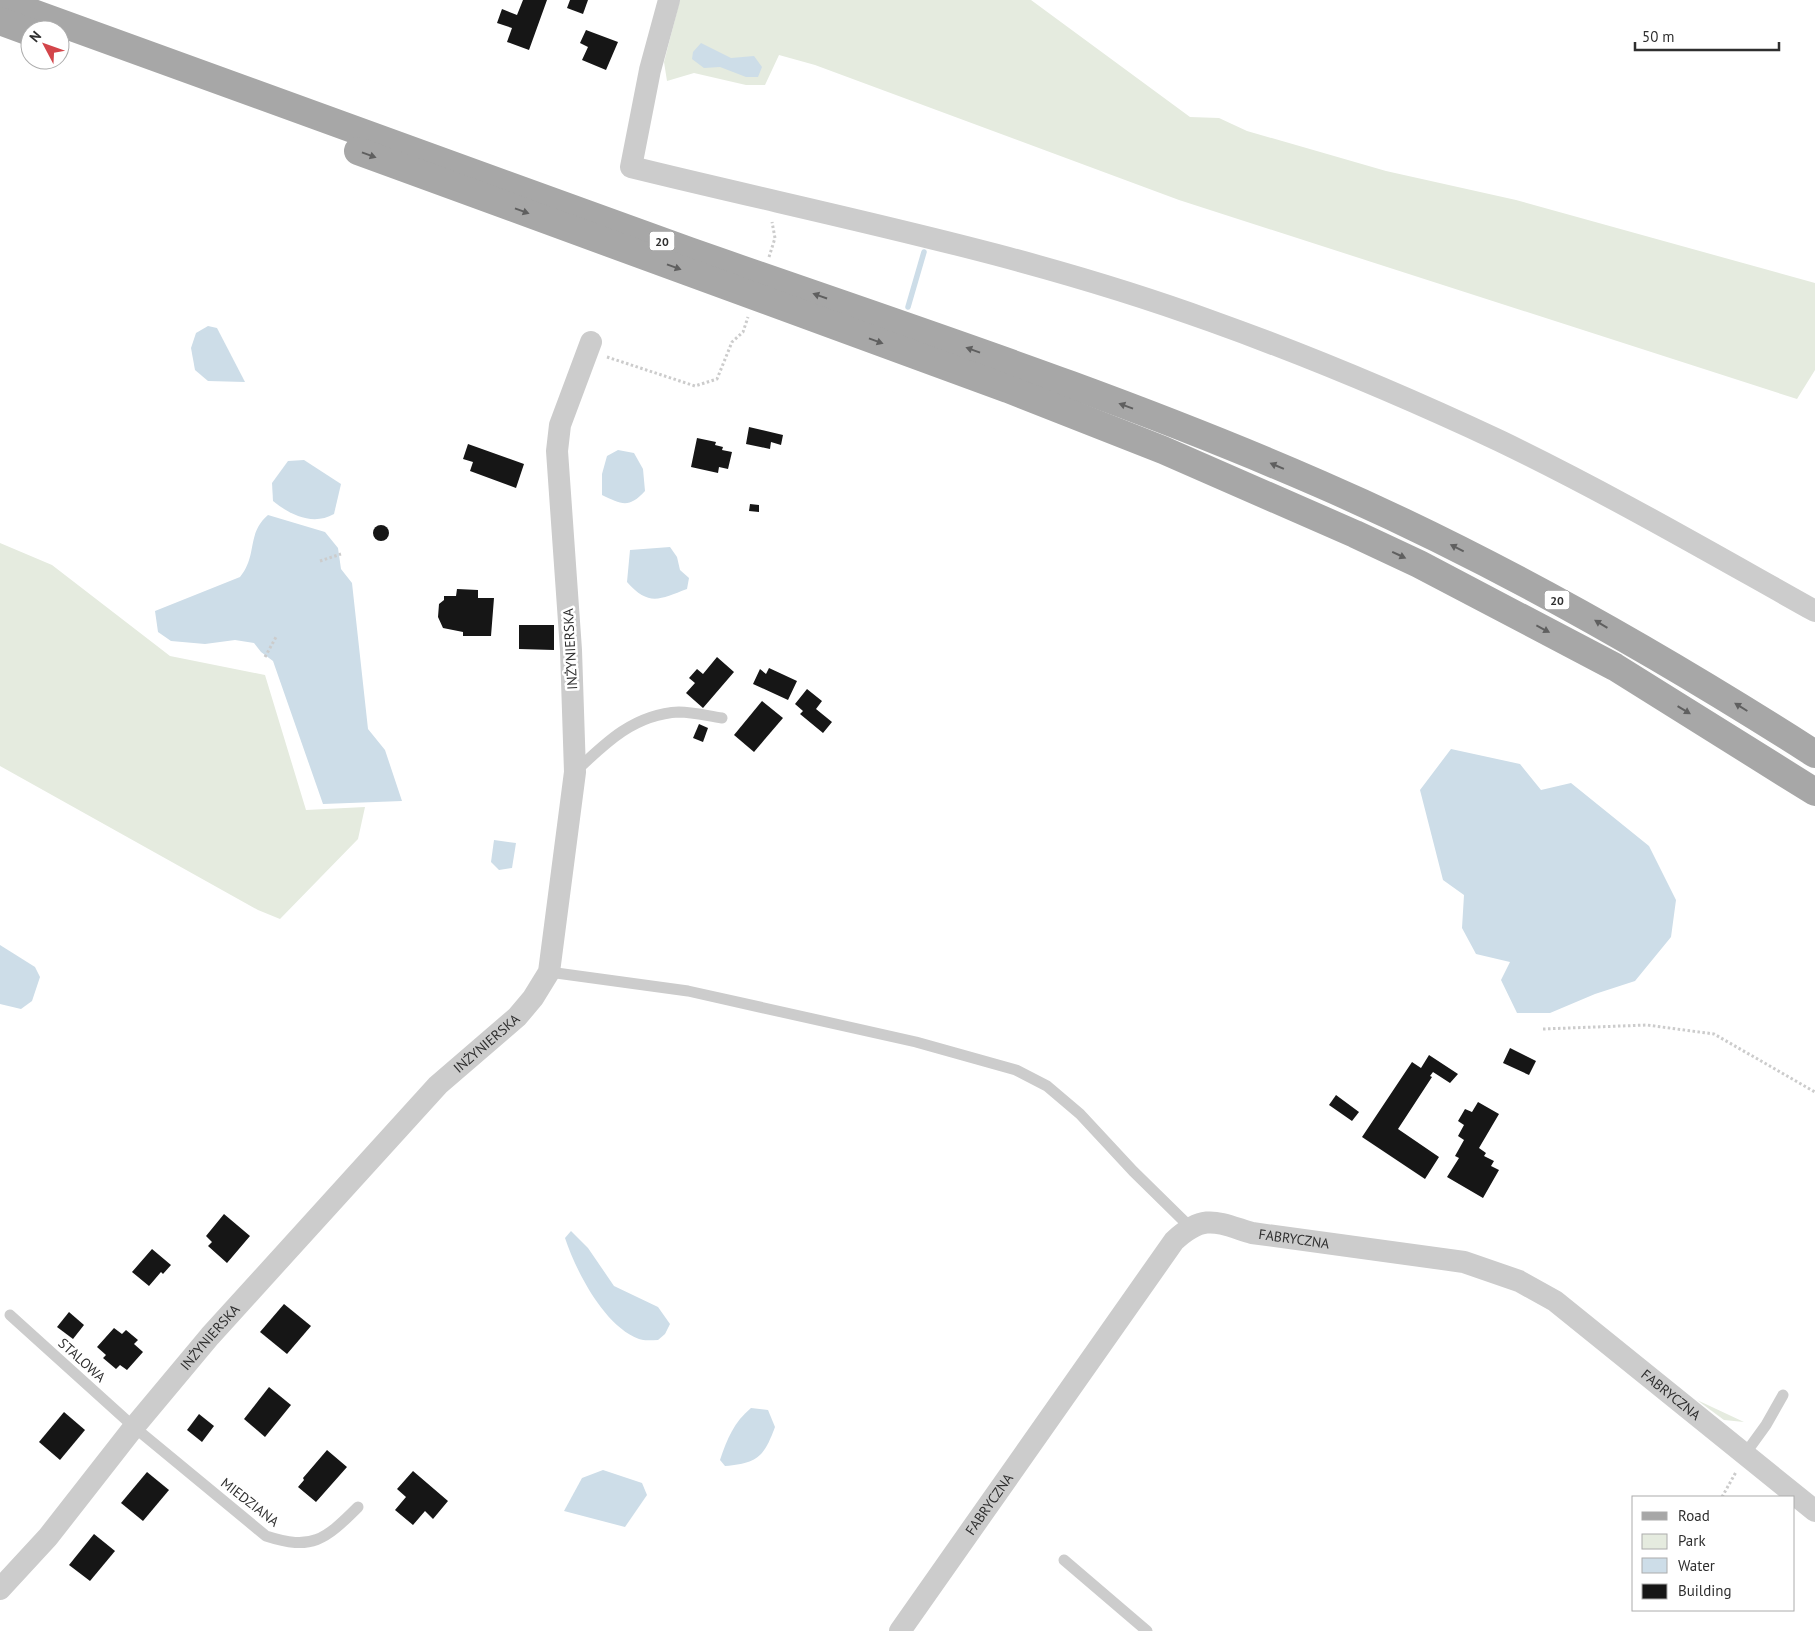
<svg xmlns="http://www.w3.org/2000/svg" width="1815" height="1631" font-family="'PT Sans',sans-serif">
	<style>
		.green { fill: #e5ebdf }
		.water { fill: #cddde8 }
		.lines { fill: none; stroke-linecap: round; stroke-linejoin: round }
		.stream { stroke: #cddde8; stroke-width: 5.5 }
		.building { fill: #161616 }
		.path { stroke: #ccc; stroke-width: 3; stroke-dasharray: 2.5 2.5; stroke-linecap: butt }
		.service { stroke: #ccc; stroke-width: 11 }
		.minor { stroke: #ccc; stroke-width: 22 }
		.primary { stroke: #a7a7a7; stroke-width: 28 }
		.oneway { fill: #5f5f5f }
		.labels { text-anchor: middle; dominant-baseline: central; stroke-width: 5; stroke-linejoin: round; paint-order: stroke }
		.shield { fill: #fff; stroke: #6d6d6d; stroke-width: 1 }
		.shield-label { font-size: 12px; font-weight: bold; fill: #2f2f2f }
		.street-label { font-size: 14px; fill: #2f2f2f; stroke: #fff }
	</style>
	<rect width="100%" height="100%" fill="#fff"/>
	<!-- green -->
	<g class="green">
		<polygon points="680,0 1031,0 1190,117 1219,118 1247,131 1386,171 1516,200 1815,283 1815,370 1797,399 1179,200 815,65 779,55 765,85 746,85 694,73 667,81 664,62"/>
		<polygon points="0,543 52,565 170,656 265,675 306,810 365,807 358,839 280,919 258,910 0,766"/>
		<polygon points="1697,1400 1744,1422 1724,1420"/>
	</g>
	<!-- water -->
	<g class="water">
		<polygon points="701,43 731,58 754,56 762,67 758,77 746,77 720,67 704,68 692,59 693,52"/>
		<polygon points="208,326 217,328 245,382 208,381 195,370 191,348 196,333"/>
		<path d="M618,450L634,453L643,469L645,491C629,509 621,504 602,495V474L607,456Z"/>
		<path d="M304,460L341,484L334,514C313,526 290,515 273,501L272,483L288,461Z"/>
		<path d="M268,515L325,532L338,548L341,569L352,583L368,729L385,750L402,801L323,804L273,661L261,652L254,643L235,640L205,644L171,641L158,632L155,611L240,577C258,555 246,534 268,515Z"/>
		<path d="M670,547L677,557L680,570L689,578L687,589C660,599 649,607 627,582L630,550Z"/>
		<polygon points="1451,749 1520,764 1541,790 1571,783 1649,846 1676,900 1671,937 1635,981 1595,994 1550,1013 1517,1013 1501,980 1510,962 1476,954 1462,928 1464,895 1443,880 1420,790"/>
		<polygon points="494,840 516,843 512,868 499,870 491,862"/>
		<polygon points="0,945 35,967 40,977 32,1001 21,1009 0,1004"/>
		<path d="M571,1231L588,1248L614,1286L658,1307L670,1324L665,1334L658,1340C652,1340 644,1341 639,1339C604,1326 576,1271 565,1238Z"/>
		<path d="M751,1408L768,1410L775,1427C764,1457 757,1463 725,1466L720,1460C727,1439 734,1422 751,1408Z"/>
		<polygon points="603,1470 642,1483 647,1495 625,1527 564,1511 582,1478"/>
	</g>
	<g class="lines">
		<!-- stream -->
		<polyline class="stream" points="908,307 924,252"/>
	</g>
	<!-- building -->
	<g class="building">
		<polygon points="523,0 547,0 529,50 507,42 512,28 497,23 502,9 517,15"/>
		<polygon points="570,0 588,0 583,14 567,8"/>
		<polygon points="586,30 618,42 606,70 582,60 588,47 580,43"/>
		<polygon points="749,427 783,435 781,445 771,442 770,449 746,444"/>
		<polygon points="697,438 716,442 715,445 723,447 722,450 732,452 728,469 719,467 718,473 691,467"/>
		<polygon points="468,444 524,464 516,488 470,471 473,462 463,459"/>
		<polygon points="750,504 759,505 759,512 749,511"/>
		<circle cx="381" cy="533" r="8"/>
		<polygon points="457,589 478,590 478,598 494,598 491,636 463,636 463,632 443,628 438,617 439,604 444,600 444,596 456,596"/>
		<polygon points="519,625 554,625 554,650 519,649"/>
		<polygon points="717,657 734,672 703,708 686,693 695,683 689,678 697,669 703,674"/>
		<polygon points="769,668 797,681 788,700 753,684 760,669 766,674"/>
		<polygon points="807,689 822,701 816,709 832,722 823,733 800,714 803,711 795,704"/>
		<polygon points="762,701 783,718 754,752 734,735"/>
		<polygon points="699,724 708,728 703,742 693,738"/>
		<polygon points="1510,1048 1536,1061 1529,1075 1503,1063"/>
		<polygon points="1429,1055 1458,1074 1450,1083 1433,1072 1430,1076 1432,1077 1398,1129 1439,1157 1425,1179 1362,1137 1412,1062 1421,1068"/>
		<polygon points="1336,1095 1359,1112 1352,1121 1329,1105"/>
		<polygon points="1478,1102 1499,1114 1479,1148 1486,1153 1484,1156 1494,1161 1491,1166 1499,1170 1483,1198 1447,1177 1459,1158 1455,1156 1464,1140 1458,1136 1464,1125 1458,1121 1465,1109 1472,1112"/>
		<polygon points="224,1214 250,1236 227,1263 208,1246 212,1242 206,1236"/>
		<polygon points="152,1249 171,1265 163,1274 161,1272 149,1286 132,1272"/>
		<polygon points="284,1304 311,1326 287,1354 260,1332"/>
		<polygon points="69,1312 84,1325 73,1339 57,1327"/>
		<polygon points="114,1328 122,1334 126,1330 138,1340 134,1344 143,1352 127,1370 120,1365 116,1369 103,1358 106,1355 97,1347"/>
		<polygon points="269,1387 291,1405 265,1437 244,1419"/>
		<polygon points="64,1412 85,1430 60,1460 39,1442"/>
		<polygon points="199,1414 214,1426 202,1442 187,1430"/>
		<polygon points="327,1450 347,1467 316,1502 298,1487 304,1480 303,1478"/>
		<polygon points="413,1471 448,1501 433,1519 425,1511 413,1525 395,1510 406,1497 397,1489"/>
		<polygon points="147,1472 169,1490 143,1521 121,1503"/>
		<polygon points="94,1534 115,1551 90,1581 69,1565"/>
	</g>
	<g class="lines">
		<!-- path -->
		<g class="path">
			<polyline points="769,257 775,238 772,222"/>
			<polyline points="607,357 695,386 717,379 732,342 743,332 748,317"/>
			<polyline points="320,561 341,554"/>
			<polyline points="265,657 276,637"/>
			<polyline points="1543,1029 1647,1025 1714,1034 1815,1092"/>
			<polyline points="1722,1497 1736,1472"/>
		</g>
		<!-- service -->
		<g class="service">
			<path d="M576,771C606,742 635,714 679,712C693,712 708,716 722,718"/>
			<polyline points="549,972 688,991 916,1042 1016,1070 1047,1086 1080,1114 1133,1171 1189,1226"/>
			<path d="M10,1315L134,1427L266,1536C312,1551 325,1540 358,1507"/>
			<polyline points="1745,1454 1766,1425 1783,1395"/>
			<polyline points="1064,1560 1147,1631"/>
		</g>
		<!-- minor -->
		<g class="minor">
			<path d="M669,0L650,70L631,167C826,215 1022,252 1211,321C1309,356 1406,397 1500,441C1608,493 1711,553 1815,611"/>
			<path id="s1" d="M0,1589L48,1537L134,1427L210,1336L438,1085L517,1017L533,998L549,972L575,772L571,650L557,451L560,425L591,342"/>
			<path id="s2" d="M900,1631L1174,1241C1204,1213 1216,1222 1252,1233L1464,1262L1519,1281L1555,1301L1815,1511"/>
		</g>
		<!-- primary -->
		<g class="primary">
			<path d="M0,1C230,84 459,169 689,251C900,325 1114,394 1320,484C1493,559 1657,653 1815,754"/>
			<polyline points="0,21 30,32"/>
			<polyline points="358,151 1008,389 1163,450 1355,534 1419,564 1615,667 1815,792"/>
		</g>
	</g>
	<!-- one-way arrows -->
	<defs><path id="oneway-solid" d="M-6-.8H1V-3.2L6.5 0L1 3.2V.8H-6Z" transform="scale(1.25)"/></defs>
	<g class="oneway">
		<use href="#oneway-solid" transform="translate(369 155) rotate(20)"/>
		<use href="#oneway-solid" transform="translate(522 211) rotate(20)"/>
		<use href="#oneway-solid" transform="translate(674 267) rotate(20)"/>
		<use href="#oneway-solid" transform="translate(820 296) rotate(-161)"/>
		<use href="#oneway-solid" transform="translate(876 341) rotate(20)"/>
		<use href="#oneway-solid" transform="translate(973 350) rotate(-160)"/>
		<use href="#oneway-solid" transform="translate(1126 406) rotate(-160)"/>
		<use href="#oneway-solid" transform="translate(1277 466) rotate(-157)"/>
		<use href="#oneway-solid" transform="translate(1457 548) rotate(-153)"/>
		<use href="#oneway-solid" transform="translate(1399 555) rotate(25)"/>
		<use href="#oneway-solid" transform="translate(1601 624) rotate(-149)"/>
		<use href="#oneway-solid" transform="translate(1543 629) rotate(28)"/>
		<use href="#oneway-solid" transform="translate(1741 707) rotate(-148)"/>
		<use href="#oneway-solid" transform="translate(1684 710) rotate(31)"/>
	</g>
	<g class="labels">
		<!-- shield labels -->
		<g class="shield">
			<rect x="649.5" y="231.5" width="25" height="19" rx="4"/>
			<rect x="1544.5" y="590.5" width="25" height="19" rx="4"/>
		</g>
		<g class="shield-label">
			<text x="662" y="241">20</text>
			<text x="1557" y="600">20</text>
		</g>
		<!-- street labels -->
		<g class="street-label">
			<text transform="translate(570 649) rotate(-93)">INŻYNIERSKA</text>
			<text stroke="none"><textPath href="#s1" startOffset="732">INŻYNIERSKA</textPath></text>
			<text stroke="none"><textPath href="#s2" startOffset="604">FABRYCZNA</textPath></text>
			<text stroke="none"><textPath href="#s1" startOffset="328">INŻYNIERSKA</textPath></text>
			<text transform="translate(82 1360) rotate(42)">STALOWA</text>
			<text stroke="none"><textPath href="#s2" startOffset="1024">FABRYCZNA</textPath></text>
			<text transform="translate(250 1502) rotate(38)">MIEDZIANA</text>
			<text stroke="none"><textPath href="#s2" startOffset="155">FABRYCZNA</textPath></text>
		</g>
	</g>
	<!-- legend -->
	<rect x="1632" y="1496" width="162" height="115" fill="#ffffff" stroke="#acacac"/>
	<rect x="1642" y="1512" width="25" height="8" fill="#a7a7a7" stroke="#acacac"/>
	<text x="1678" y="1521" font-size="15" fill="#2f2f2f">Road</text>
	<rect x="1642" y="1534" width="25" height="15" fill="#e5ebdf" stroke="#acacac"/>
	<text x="1678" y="1546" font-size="15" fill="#2f2f2f">Park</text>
	<rect x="1642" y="1558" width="25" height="15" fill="#cddde8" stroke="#acacac"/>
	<text x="1678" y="1571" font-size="15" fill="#2f2f2f">Water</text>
	<rect x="1642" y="1584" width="25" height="15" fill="#161616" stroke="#acacac"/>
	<text x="1678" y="1596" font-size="15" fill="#2f2f2f">Building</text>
	<!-- north arrow -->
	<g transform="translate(45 45) rotate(311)"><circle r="24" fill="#ffffff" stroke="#acacac"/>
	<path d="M0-4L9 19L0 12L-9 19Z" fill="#d3454a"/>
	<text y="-8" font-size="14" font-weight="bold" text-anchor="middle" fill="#2f2f2f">N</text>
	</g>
	<!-- scale -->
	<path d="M1635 42v8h144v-8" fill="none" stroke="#2f2f2f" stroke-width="2.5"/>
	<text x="1642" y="42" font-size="15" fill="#2f2f2f" stroke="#ffffff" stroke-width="4" paint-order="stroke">50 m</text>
</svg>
